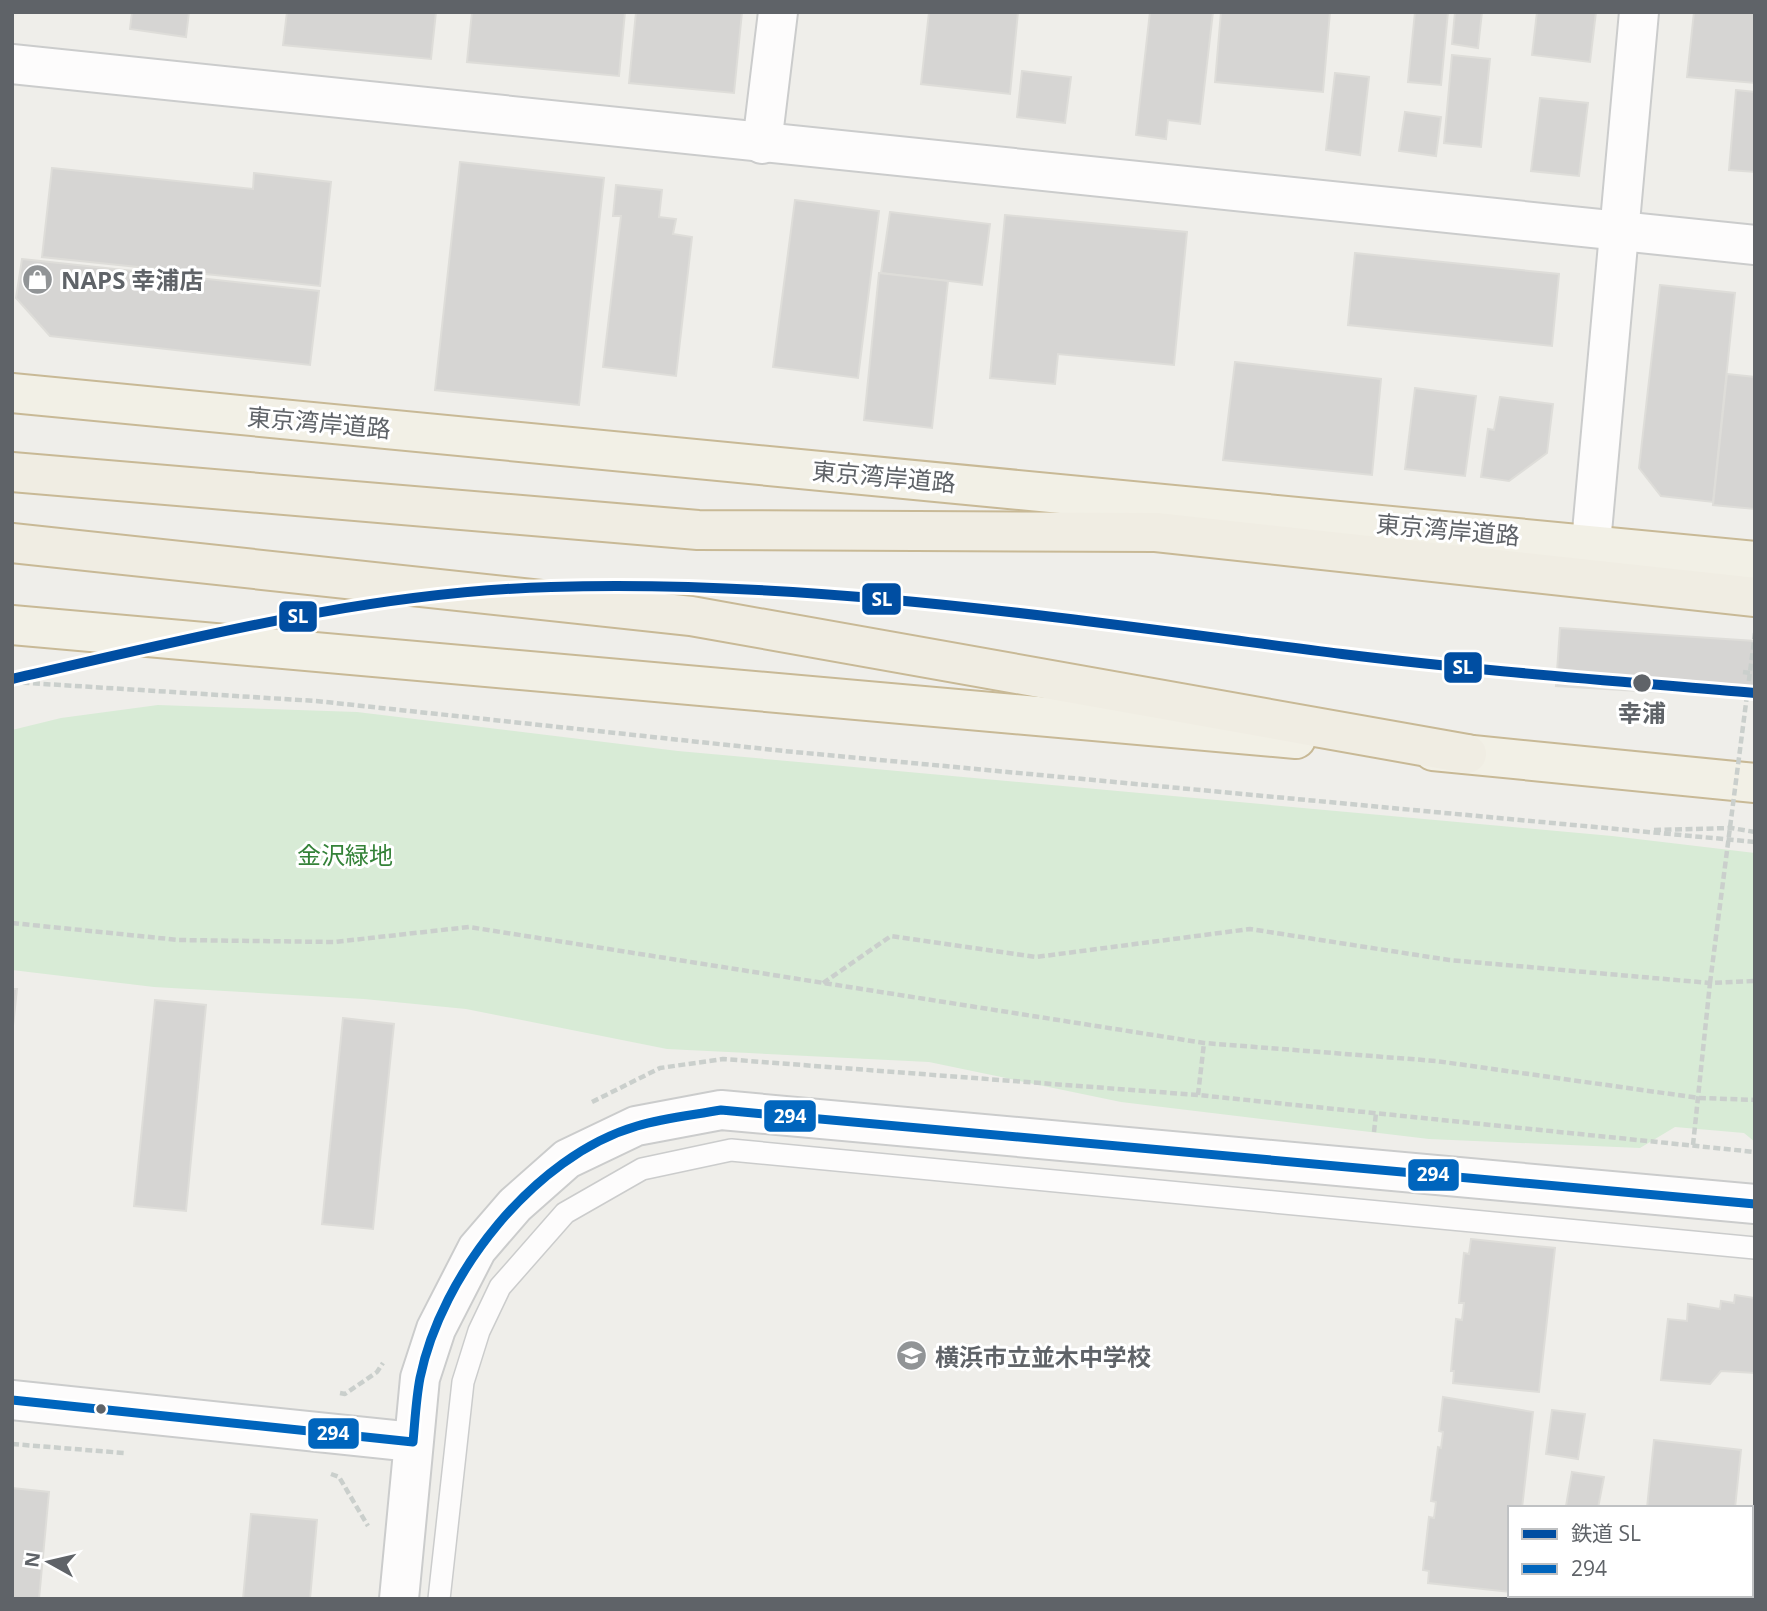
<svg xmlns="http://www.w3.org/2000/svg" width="1767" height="1611" font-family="'Open Sans','Noto Sans JP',sans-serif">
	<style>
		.green { fill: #d8ebd6 }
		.building { fill: #d6d5d3; stroke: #deddd9; stroke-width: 2 }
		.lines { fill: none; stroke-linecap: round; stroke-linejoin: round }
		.service-casing { stroke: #cbcccc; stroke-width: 24 }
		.minor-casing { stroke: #cbcccc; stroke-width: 42 }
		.tertiary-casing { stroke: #cbcccc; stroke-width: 42 }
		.trunk-casing { stroke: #c8b996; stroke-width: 42 }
		.motorway-casing { stroke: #c8b996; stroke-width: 42 }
		.path { stroke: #cacfcc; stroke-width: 4.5; stroke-dasharray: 7 3.5; stroke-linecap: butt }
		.service { stroke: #fdfcfc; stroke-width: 21 }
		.minor { stroke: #fdfcfc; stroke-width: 38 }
		.tertiary { stroke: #fdfcfc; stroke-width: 38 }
		.trunk { stroke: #f2f0e6; stroke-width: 38 }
		.motorway { stroke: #f0ede3; stroke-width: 38 }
		.path-bridge { stroke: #cacfcc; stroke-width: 4.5; stroke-dasharray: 7 3.5; stroke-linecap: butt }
		.bus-1-casing { stroke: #fff; stroke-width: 14 }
		.bus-1 { stroke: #0065bd; stroke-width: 9 }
		.rail-1-casing { stroke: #fff; stroke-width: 16 }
		.rail-1 { stroke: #004ea2; stroke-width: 10 }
		.stop-dot { fill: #5f6368; stroke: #fff; stroke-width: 2.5 }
		.labels { text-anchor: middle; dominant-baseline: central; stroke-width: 6; stroke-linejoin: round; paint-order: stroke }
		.poi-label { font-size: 24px; font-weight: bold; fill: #5f6368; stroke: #fff; text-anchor: start }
		.street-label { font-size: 24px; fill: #5f6368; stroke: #fff }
		.stop-label { font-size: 24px; font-weight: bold; fill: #5f6368; stroke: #fff }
		.park-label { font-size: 24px; fill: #348238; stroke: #fff }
		.line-badge { stroke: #fff; stroke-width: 2.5 }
		.badge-label { font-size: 19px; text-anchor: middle; font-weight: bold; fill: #fff }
	</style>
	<rect width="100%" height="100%" fill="#efeeea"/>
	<!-- green -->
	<polygon class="green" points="158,705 357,712 678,751 1612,836 1755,853 1755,1142 1744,1133 1675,1127 1640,1148 1429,1139 1121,1102 929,1062 667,1049 466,1009 364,999 154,987 12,970 12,730 61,718"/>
	<!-- building -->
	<g class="building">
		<polygon points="132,12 189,12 186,37 130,29"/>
		<polygon points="287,12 436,12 431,59 283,45"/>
		<polygon points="472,12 625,12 619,76 467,62"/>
		<polygon points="636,12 742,12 734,93 629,83"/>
		<polygon points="929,12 1018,12 1010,94 921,84"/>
		<polygon points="1150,12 1213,12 1200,124 1168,120 1166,139 1136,135"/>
		<polygon points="1221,12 1330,12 1323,92 1215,82"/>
		<polygon points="1415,12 1448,12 1441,85 1408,82"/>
		<polygon points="1455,12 1482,12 1478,48 1452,44"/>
		<polygon points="1537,12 1596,12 1590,62 1532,55"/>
		<polygon points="1694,12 1755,12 1755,83 1687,77"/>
		<polygon points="1452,55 1490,59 1481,147 1444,143"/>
		<polygon points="1022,71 1071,77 1065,123 1017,117"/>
		<polygon points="1335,73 1369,77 1360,155 1326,150"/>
		<polygon points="1736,90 1755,92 1755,172 1729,170"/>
		<polygon points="1540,98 1588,103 1579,176 1531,171"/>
		<polygon points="1405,112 1441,117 1436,156 1399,151"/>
		<polygon points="460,162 604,178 579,405 435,390"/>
		<polygon points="52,168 253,189 254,173 331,182 320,286 42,257"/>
		<polygon points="616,185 662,190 659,217 676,219 673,234 692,237 676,376 603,367 621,216 613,216"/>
		<polygon points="795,200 879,211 858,378 773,367"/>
		<polygon points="890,212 990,224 982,285 881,273"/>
		<polygon points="1005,215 1187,232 1174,365 1058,354 1055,384 990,378"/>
		<polygon points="1355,253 1559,274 1552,346 1348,325"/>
		<polygon points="22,259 319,291 310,365 50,336 16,298"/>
		<polygon points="879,273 948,281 932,428 864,420"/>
		<polygon points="1660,285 1735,293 1713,502 1661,496 1639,468"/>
		<polygon points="1235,362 1381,379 1372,475 1223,460"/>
		<polygon points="1727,374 1755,377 1755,509 1713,505"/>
		<polygon points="1415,388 1476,396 1465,476 1405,469"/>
		<polygon points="1500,397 1553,404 1547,453 1509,481 1481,477 1488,429 1494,430"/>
		<polygon points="1560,628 1755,641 1755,698 1556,686"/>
		<polygon points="12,989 17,989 12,1035"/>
		<polygon points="155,1000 206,1005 186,1211 134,1206"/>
		<polygon points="343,1018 394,1024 373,1229 322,1224"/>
		<polygon points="1471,1239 1555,1248 1539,1392 1453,1383 1454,1371 1451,1371 1456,1319 1462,1320 1464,1303 1459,1303 1464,1253 1469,1254"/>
		<polygon points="1735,1295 1755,1298 1755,1373 1721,1371 1710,1384 1661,1380 1668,1319 1687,1321 1688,1304 1720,1309 1721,1301 1734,1303"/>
		<polygon points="1443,1397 1533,1412 1522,1508 1510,1508 1510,1592 1428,1583 1429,1571 1423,1570 1429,1517 1434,1518 1436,1502 1431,1501 1438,1447 1441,1448 1443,1432 1439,1431"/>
		<polygon points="1552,1410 1585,1414 1578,1459 1546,1454"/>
		<polygon points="1654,1440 1741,1450 1735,1508 1647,1508"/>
		<polygon points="1572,1472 1604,1477 1598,1508 1566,1506"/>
		<polygon points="12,1488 49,1492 39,1599 12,1599"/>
		<polygon points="251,1514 317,1520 310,1599 243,1599"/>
		<polygon points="1638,1595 1726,1595 1725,1599 1637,1599"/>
	</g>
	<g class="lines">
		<defs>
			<polyline id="service" points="439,1599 463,1382 479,1331 500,1287 565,1213 642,1169 731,1150 1755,1248"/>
			<g id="minor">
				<polyline points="762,144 778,12"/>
				<polyline points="1591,543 1639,12"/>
			</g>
			<g id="tertiary">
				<polyline points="12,64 1755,245"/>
				<polyline points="12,1400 413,1442"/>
				<polyline points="399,1599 420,1378 436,1329 477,1249 515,1205 567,1159 636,1126 721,1110 1755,1204"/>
			</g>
			<g id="trunk">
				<polyline points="12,393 1755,561"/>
				<polyline points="12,625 1296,739"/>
				<polyline points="1433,751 1755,783"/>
			</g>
			<g id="motorway">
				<polyline points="12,472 698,530 1156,532 1755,597"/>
				<polyline points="12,543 691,616 1467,754"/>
			</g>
		</defs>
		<!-- service casing -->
		<use href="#service" class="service-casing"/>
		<!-- minor casing -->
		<use href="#minor" class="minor-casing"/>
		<!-- tertiary casing -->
		<use href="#tertiary" class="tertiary-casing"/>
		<!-- trunk casing -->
		<use href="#trunk" class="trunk-casing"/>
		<!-- motorway casing -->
		<use href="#motorway" class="motorway-casing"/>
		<!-- path -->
		<g class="path">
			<polyline points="1743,672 1750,673"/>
			<polyline points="12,682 316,701 784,751 1755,842"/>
			<polyline points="1654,830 1731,828 1755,832"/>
			<polyline points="12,923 179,940 334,942 469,927 1204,1043 1436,1061 1699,1098 1755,1100"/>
			<polyline points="823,983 891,936 1036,957 1250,929 1449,960 1710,983 1755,981"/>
			<polyline points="1198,1095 1204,1043"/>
			<polyline points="592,1102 660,1068 723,1059 1198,1095 1755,1152"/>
			<polyline points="1374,1132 1376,1113"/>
			<polyline points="1693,1145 1710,983"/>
			<polyline points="340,1393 345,1394 377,1372 383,1363"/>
			<polyline points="12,1444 124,1453"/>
			<polyline points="331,1474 339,1477 368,1526"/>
		</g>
		<!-- service -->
		<use href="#service" class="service"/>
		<!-- minor -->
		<use href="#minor" class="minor"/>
		<!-- tertiary -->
		<use href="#tertiary" class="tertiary"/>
		<!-- trunk -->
		<use href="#trunk" class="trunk"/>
		<!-- motorway -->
		<use href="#motorway" class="motorway"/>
		<!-- path-bridge -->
		<polyline class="path-bridge" points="1710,983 1755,633"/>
		<defs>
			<path id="bus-1" d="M12,1400L413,1442C415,1421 416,1399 420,1378C441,1275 534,1156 637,1126C664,1118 694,1115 721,1110L1755,1204"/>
		</defs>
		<!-- bus-1 casing -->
		<use href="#bus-1" class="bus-1-casing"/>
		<!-- bus-1 -->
		<use href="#bus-1" class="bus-1"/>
		<defs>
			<path id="rail-1" d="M12,679C190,639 368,592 551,587C816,579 1080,621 1342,654C1479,671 1617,681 1755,693"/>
		</defs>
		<!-- rail-1 casing -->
		<use href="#rail-1" class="rail-1-casing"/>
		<!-- rail-1 -->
		<use href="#rail-1" class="rail-1"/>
	</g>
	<!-- icons -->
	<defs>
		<symbol id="shop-disc" viewBox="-11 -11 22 22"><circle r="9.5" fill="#919496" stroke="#fff"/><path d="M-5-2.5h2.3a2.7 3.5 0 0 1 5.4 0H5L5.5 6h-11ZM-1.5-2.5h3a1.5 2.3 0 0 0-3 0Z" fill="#fff"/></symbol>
		<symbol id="school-disc" viewBox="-11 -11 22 22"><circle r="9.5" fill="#919496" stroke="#fff"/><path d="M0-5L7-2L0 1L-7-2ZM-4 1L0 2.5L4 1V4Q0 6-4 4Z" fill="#fff"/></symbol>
	</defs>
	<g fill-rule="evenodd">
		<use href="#shop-disc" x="20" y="262" width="35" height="35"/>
		<use href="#school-disc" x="894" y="1338" width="35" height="35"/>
	</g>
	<!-- markers -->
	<g class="stop-dot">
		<circle cx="1642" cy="683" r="10"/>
		<circle cx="101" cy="1409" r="6"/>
	</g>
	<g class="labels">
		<!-- poi labels -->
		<g class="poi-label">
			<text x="61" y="279">NAPS 幸浦店</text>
			<text x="935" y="1356">横浜市立並木中学校</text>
		</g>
		<!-- street labels -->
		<g class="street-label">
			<text transform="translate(319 422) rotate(5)">東京湾岸道路</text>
			<text transform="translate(884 476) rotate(5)">東京湾岸道路</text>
			<text transform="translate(1448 529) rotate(5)">東京湾岸道路</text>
		</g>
		<!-- stop labels -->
		<g class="stop-label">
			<text x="1642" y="712">幸浦</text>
		</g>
		<!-- park labels -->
		<g class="park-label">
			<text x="345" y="854">金沢緑地</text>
		</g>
	</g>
	<g class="line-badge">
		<rect x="861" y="582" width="41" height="34" rx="7" fill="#004ea2"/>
		<rect x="278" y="600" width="40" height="33" rx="7" fill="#004ea2"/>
		<rect x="1443" y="651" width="40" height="33" rx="7" fill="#004ea2"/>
		<rect x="763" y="1099" width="54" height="34" rx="7" fill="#0065bd"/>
		<rect x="1407" y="1158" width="53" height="34" rx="7" fill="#0065bd"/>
		<rect x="307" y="1417" width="53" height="33" rx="7" fill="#0065bd"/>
	</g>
	<g class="badge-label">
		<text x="882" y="606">SL</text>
		<text x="298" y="623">SL</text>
		<text x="1463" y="674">SL</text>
		<text x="790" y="1123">294</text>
		<text x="1433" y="1181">294</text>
		<text x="333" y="1440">294</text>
	</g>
	<!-- border -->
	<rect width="1767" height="1611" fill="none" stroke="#5f6368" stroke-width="28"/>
	<!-- legend -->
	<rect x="1508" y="1506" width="245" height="91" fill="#ffffff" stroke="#bfc1c3" stroke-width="2"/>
	<rect x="1522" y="1529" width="35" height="10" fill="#004ea2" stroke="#bfc1c3" stroke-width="2"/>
	<text x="1571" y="1541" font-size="21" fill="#5f6368">鉄道 SL</text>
	<rect x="1522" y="1564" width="35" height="10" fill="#0065bd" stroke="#bfc1c3" stroke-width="2"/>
	<text x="1571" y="1576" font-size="21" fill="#5f6368">294</text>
	<!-- north arrow -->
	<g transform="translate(49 1562) rotate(278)" stroke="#ffffff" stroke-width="5" paint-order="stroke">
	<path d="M0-5L12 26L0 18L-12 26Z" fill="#5f6368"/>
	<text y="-10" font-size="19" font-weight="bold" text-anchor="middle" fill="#5f6368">N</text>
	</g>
</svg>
